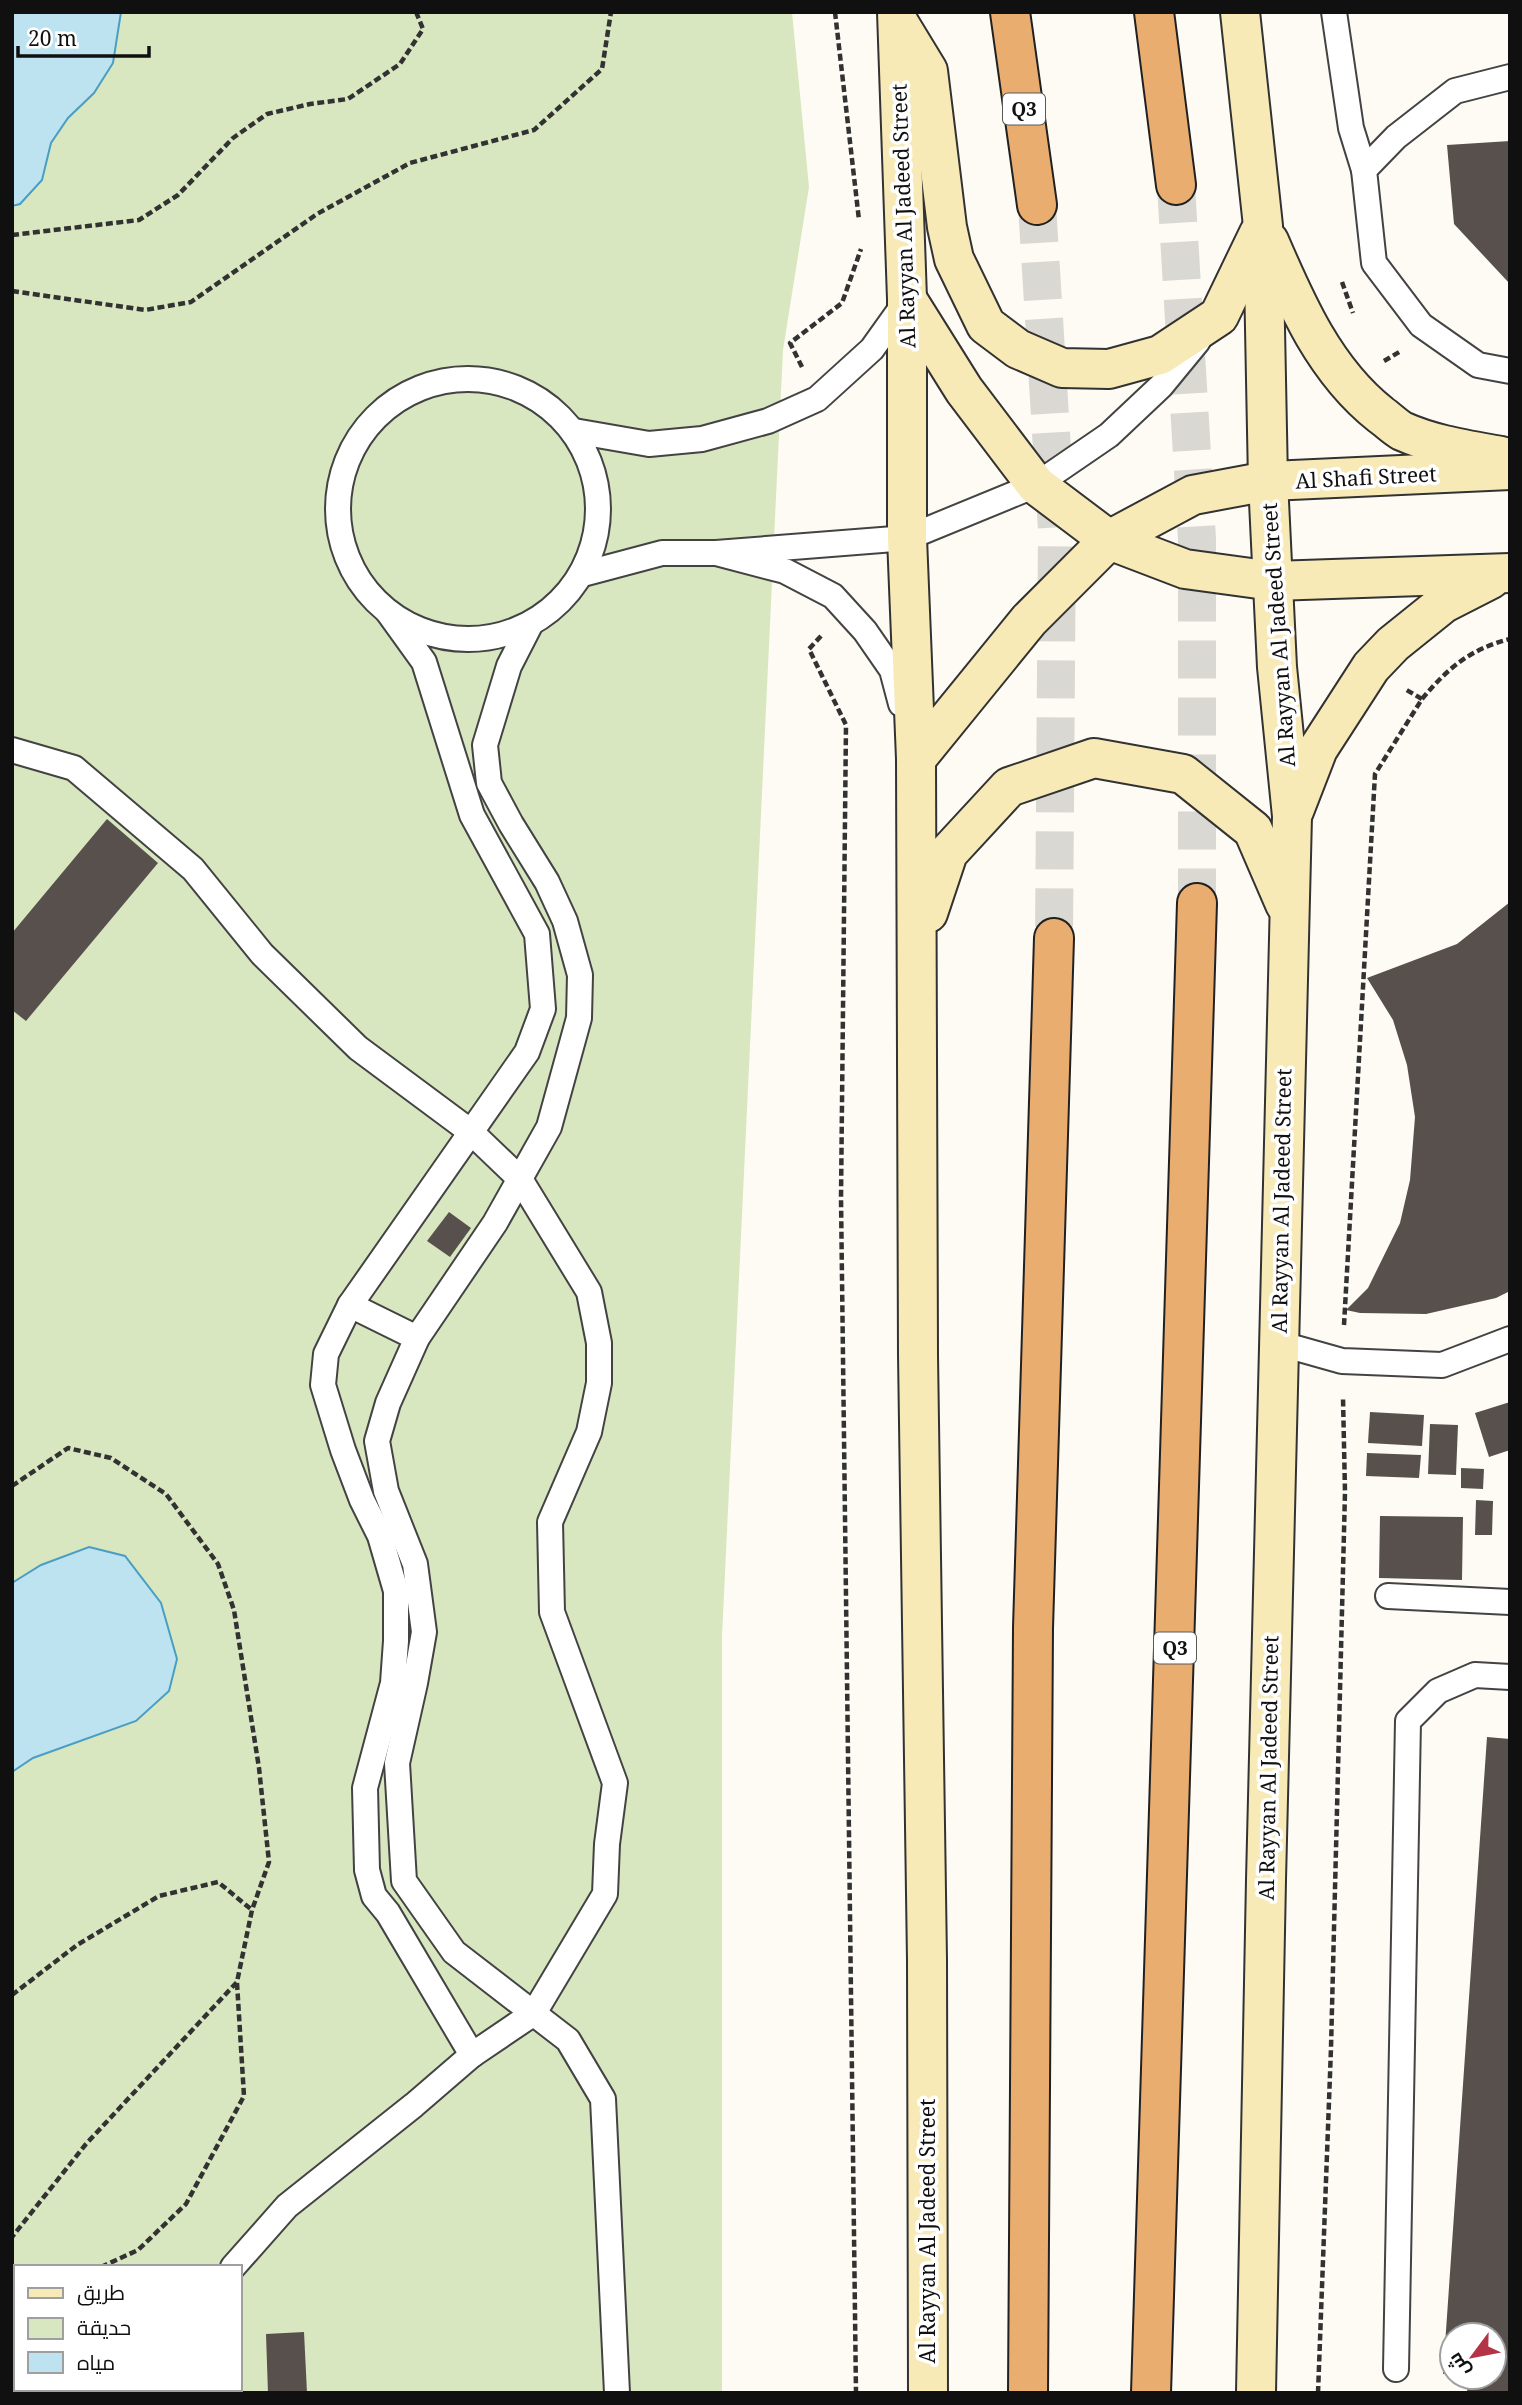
<svg xmlns="http://www.w3.org/2000/svg" width="1522" height="2405" font-family="'Noto Serif',Cairo,serif">
	<style>
		.green { fill: #d8e7c0; fill-rule: evenodd }
		.water { fill: #bde3f1; stroke: #4a9ec2; stroke-width: 2 }
		.building { fill: #58504d }
		.lines { fill: none; stroke-linecap: round; stroke-linejoin: round }
		.trunk-tunnel { stroke: #dad8d2; stroke-width: 38; stroke-dasharray: 38 19; stroke-linecap: butt }
		.service-casing { stroke: #434343; stroke-width: 28 }
		.secondary-casing { stroke: #323232; stroke-width: 42 }
		.trunk-casing { stroke: #212121; stroke-width: 42 }
		.path { stroke: #323232; stroke-width: 4.5; stroke-dasharray: 7 3.5; stroke-linecap: butt }
		.service { stroke: #fff; stroke-width: 24 }
		.secondary { stroke: #f8eab6; stroke-width: 38 }
		.trunk { stroke: #eaad70; stroke-width: 38 }
		.labels { text-anchor: middle; dominant-baseline: central; stroke-width: 7; stroke-linejoin: round; paint-order: stroke }
		.shield { fill: #fff; stroke: #585858; stroke-width: 2 }
		.shield-label { font-size: 19px; font-weight: bold; fill: #101010 }
		.street-label { font-size: 21px; fill: #101010; stroke: #fff }
	</style>
	<rect width="100%" height="100%" fill="#fefbf4"/>
	<!-- green -->
	<path class="green" d="M12,12H792L809,187L783,350L722,1637V2393H12ZM16,2267H240V2389H16Z"/>
	<!-- water -->
	<g class="water">
		<polygon points="12,12 121,12 113,63 94,93 68,118 51,143 42,180 20,204 12,206"/>
		<polygon points="89,1547 125,1556 161,1603 177,1659 169,1691 136,1721 33,1758 12,1772 12,1583 41,1565"/>
	</g>
	<!-- building -->
	<g class="building">
		<polygon points="1510,141 1510,284 1454,224 1447,145"/>
		<polygon points="107,819 158,863 26,1021 12,1010 12,933"/>
		<polygon points="1510,902 1510,1291 1496,1298 1426,1314 1360,1313 1346,1310 1368,1288 1400,1223 1410,1180 1415,1117 1407,1065 1393,1020 1367,978 1457,944"/>
		<polygon points="449,1212 471,1228 450,1257 427,1241"/>
		<polygon points="1510,1402 1510,1450 1489,1457 1475,1413"/>
		<polygon points="1370,1412 1424,1415 1422,1446 1368,1443"/>
		<polygon points="1430,1424 1458,1425 1456,1475 1428,1474"/>
		<polygon points="1367,1453 1421,1455 1419,1478 1366,1476"/>
		<polygon points="1461,1468 1484,1469 1483,1489 1461,1488"/>
		<polygon points="1476,1500 1493,1501 1492,1535 1475,1535"/>
		<polygon points="1380,1516 1463,1517 1462,1580 1379,1578"/>
		<polygon points="1487,1737 1510,1739 1510,2393 1467,2393 1468,2377 1494,2377 1494,2335 1452,2335 1452,2374 1443,2374"/>
		<polygon points="304,2332 307,2393 268,2393 266,2334"/>
	</g>
	<g class="lines">
		<!-- trunk-tunnel -->
		<g class="trunk-tunnel">
			<polyline points="1176,185 1197,539 1197,903"/>
			<polyline points="1037,205 1057,530 1054,938"/>
		</g>
		<defs>
			<g id="service">
				<polyline points="1334,12 1351,128 1364,170"/>
				<polyline points="1510,77 1455,91 1396,137 1364,170 1374,263 1421,325 1478,365 1510,371"/>
				<circle cx="468" cy="509" r="130"/>
				<polyline points="574,431 649,444 702,439 768,421 817,399 872,349 907,300"/>
				<polyline points="716,553 907,538 1036,485 1109,435 1161,386 1198,341"/>
				<polyline points="583,574 662,553 716,553 785,571 833,596 865,631 892,670 901,704"/>
				<polyline points="388,612 424,662 472,815 537,934 543,1009 527,1052 350,1305 326,1354 323,1385 343,1450 362,1500 380,1536 396,1591 396,1641 393,1683 365,1788 367,1870 374,1896 388,1913 472,2055"/>
				<polyline points="530,625 509,666 485,745 489,783 511,824 547,882 565,921 580,975 579,1018 549,1127 495,1223 417,1338 388,1403 377,1441 386,1491 415,1564 424,1632 415,1683 397,1763 404,1881 454,1952 568,2040 603,2099 617,2393"/>
				<polyline points="12,750 74,768 193,869 262,954 358,1048 471,1132 520,1179 589,1292 599,1343 599,1383 589,1432 550,1522 552,1612 615,1783 607,1844 605,1894 534,2013 472,2055 414,2105 287,2206 233,2267"/>
				<polyline points="350,1305 417,1338"/>
				<polyline points="1278,1343 1342,1361 1442,1365 1510,1339"/>
				<polyline points="1388,1596 1510,1602"/>
				<polyline points="1396,2369 1408,1721 1438,1691 1475,1675 1510,1677"/>
				<polyline points="153,2393 154,2389"/>
			</g>
			<g id="secondary">
				<polyline points="897,12 907,299 907,538 916,759 918,1355 927,1960 928,2393"/>
				<polyline points="1240,12 1263,226 1268,481 1277,667 1292,816 1266,1880 1256,2393"/>
				<polyline points="900,25 928,71 947,227 954,259 986,325 1018,349 1062,368 1109,369 1160,355 1219,316 1259,233"/>
				<path d="M1269,241C1296,304 1325,371 1381,415C1388,420 1395,427 1402,431C1433,445 1468,450 1501,456"/>
				<polyline points="907,299 964,390 1036,485 1109,540 1185,569 1273,581 1510,573"/>
				<polyline points="916,759 1029,620 1109,540 1193,495 1268,481 1510,470"/>
				<polyline points="1294,811 1318,749 1371,667 1393,644 1444,603 1491,579"/>
				<polyline points="928,913 948,853 1009,787 1094,758 1183,774 1253,830 1285,904"/>
			</g>
			<g id="trunk">
				<polyline points="1010,12 1037,205"/>
				<polyline points="1154,12 1176,185"/>
				<polyline points="1028,2393 1033,1628 1054,938"/>
				<polyline points="1151,2393 1197,903"/>
			</g>
		</defs>
		<!-- service casing -->
		<use href="#service" class="service-casing"/>
		<!-- secondary casing -->
		<use href="#secondary" class="secondary-casing"/>
		<!-- trunk casing -->
		<use href="#trunk" class="trunk-casing"/>
		<!-- path -->
		<g class="path">
			<polyline points="835,12 859,220"/>
			<polyline points="12,235 139,220 178,195 233,138 267,114 310,104 348,99 400,64 423,29 416,12"/>
			<polyline points="1342,282 1353,313"/>
			<polyline points="12,291 145,310 191,302 317,214 410,163 534,130 602,69 611,12"/>
			<polyline points="1384,361 1401,351"/>
			<polyline points="802,367 790,343 842,303 861,249"/>
			<polyline points="821,636 809,649 846,725 841,1198 856,2393"/>
			<path d="M1422,699C1448,668 1470,649 1510,639"/>
			<polyline points="1344,1325 1375,774 1422,699 1405,689"/>
			<polyline points="12,1486 68,1448 111,1458 166,1494 218,1564 234,1610 259,1768 269,1862 252,1910 237,1982 86,2144 12,2237"/>
			<polyline points="12,1995 77,1945 159,1896 218,1882 252,1910"/>
			<polyline points="101,2267 138,2250 186,2204 244,2096 237,1983"/>
			<polyline points="12,2285 16,2286"/>
			<polyline points="1318,2393 1331,2048 1345,1492 1343,1397"/>
		</g>
		<!-- service -->
		<use href="#service" class="service"/>
		<!-- secondary -->
		<use href="#secondary" class="secondary"/>
		<!-- trunk -->
		<use href="#trunk" class="trunk"/>
	</g>
	<g class="labels">
		<!-- shield labels -->
		<g class="shield">
			<rect x="1003" y="93.5" width="42" height="31" rx="5"/>
			<rect x="1154" y="1632.5" width="42" height="31" rx="5"/>
		</g>
		<g class="shield-label">
			<text x="1024" y="109">Q3</text>
			<text x="1175" y="1648">Q3</text>
		</g>
		<!-- street labels -->
		<g class="street-label">
			<text transform="translate(903 216) rotate(-92)">Al Rayyan Al Jadeed Street</text>
			<text transform="translate(1366 477) rotate(-3)">Al Shafi Street</text>
			<text transform="translate(1278 635) rotate(-94)">Al Rayyan Al Jadeed Street</text>
			<text transform="translate(1281 1201) rotate(-89)">Al Rayyan Al Jadeed Street</text>
			<text transform="translate(1268 1768) rotate(-89)">Al Rayyan Al Jadeed Street</text>
			<text transform="translate(927 2231) rotate(-90)">Al Rayyan Al Jadeed Street</text>
		</g>
	</g>
	<!-- border -->
	<rect width="1522" height="2405" fill="none" stroke="#101010" stroke-width="28"/>
	<!-- legend -->
	<rect x="14" y="2265" width="228" height="126" fill="#ffffff" stroke="#9f9f9f" stroke-width="2"/>
	<rect x="28" y="2288" width="35" height="10" fill="#f8eab6" stroke="#9f9f9f" stroke-width="2"/>
	<text x="77" y="2300" font-size="21" fill="#101010">طريق</text>
	<rect x="28" y="2318" width="35" height="21" fill="#d8e7c0" stroke="#9f9f9f" stroke-width="2"/>
	<text x="77" y="2335" font-size="21" fill="#101010">حديقة</text>
	<rect x="28" y="2352" width="35" height="21" fill="#bde3f1" stroke="#9f9f9f" stroke-width="2"/>
	<text x="77" y="2370" font-size="21" fill="#101010">مياه</text>
	<!-- north arrow -->
	<g transform="translate(1473 2356) rotate(238)"><circle r="33" fill="#ffffff" stroke="#9f9f9f" stroke-width="2"/>
	<path d="M0-5L12 26L0 18L-12 26Z" fill="#b53347"/>
	<text y="-10" font-size="19" font-weight="bold" text-anchor="middle" fill="#101010">ش</text>
	</g>
	<!-- scale -->
	<path d="M18 46v10h131v-10" fill="none" stroke="#101010" stroke-width="3.5"/>
	<text x="28" y="46" font-size="21" fill="#101010" stroke="#ffffff" stroke-width="5" paint-order="stroke">20 m</text>
</svg>
